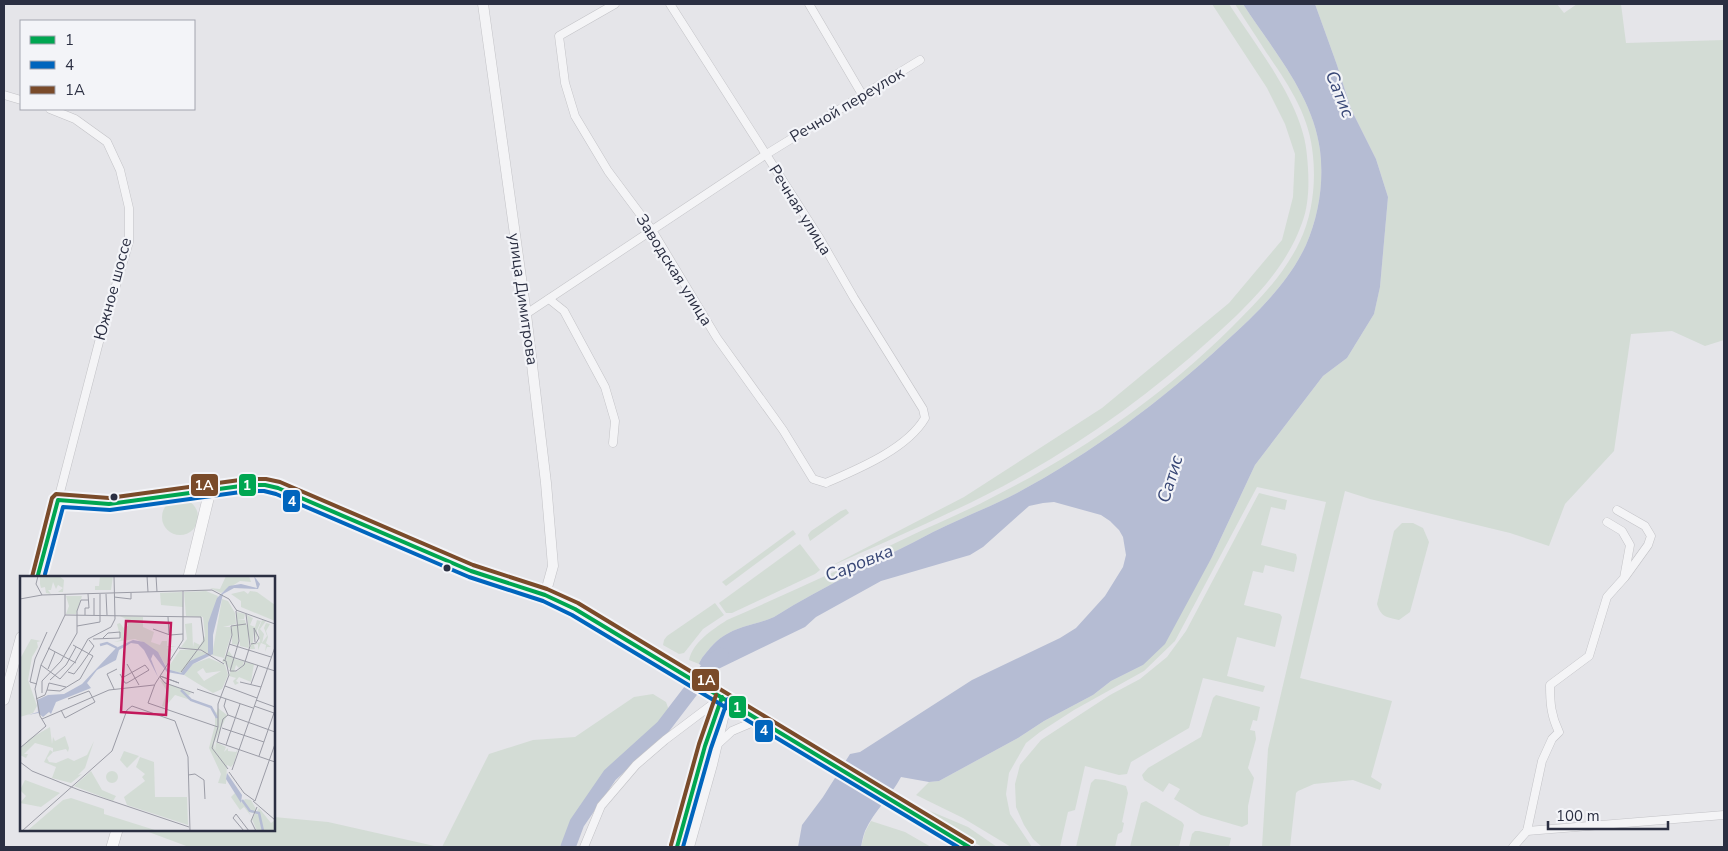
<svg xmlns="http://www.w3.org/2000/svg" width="1728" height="851" font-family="'Nunito Sans',sans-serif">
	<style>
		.green { fill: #d3dcd5 }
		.water { fill: #b5bcd3 }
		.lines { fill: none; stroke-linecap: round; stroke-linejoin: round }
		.river { stroke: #b5bcd3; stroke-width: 15 }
		.minor-casing { stroke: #c3c3c7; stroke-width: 9 }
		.tertiary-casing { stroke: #c3c3c7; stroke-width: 11 }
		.secondary-casing { stroke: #c3c3c7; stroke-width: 12 }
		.minor { stroke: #f4f4f6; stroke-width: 8 }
		.tertiary { stroke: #f4f4f6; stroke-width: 10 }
		.secondary { stroke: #f7f7f8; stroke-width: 11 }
		.bus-1-casing { stroke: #f3f4f8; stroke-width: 8 }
		.bus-2-casing { stroke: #f3f4f8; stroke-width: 8 }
		.bus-3-casing { stroke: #f3f4f8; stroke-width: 8 }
		.bus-1 { stroke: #00a651; stroke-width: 4 }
		.bus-2 { stroke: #0065bd; stroke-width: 4 }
		.bus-3 { stroke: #7a4b2a; stroke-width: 4 }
		.bus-dot { fill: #2b2f42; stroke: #f3f4f8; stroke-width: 2 }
		.labels { text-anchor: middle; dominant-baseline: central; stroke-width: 4.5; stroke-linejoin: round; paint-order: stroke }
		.street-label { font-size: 16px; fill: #2b2f42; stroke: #f3f4f8 }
		.water-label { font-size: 18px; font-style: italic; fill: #374675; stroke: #f3f4f8 }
		.inset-river { fill: none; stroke: #b5bcd3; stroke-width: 2.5 }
		.inset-road { fill: none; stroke: #9b9ca6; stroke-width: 1 }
		.view { fill: #c2185b; fill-opacity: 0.15; stroke: #c2185b; stroke-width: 2.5 }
		.inset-edge { fill: none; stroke: #2b2f42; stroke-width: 2.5 }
		.line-badge { stroke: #f3f4f8; stroke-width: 2 }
		.badge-label { font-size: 14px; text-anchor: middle; font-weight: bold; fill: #fff }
	</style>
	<rect width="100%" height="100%" fill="#e5e5e9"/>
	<!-- green -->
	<g class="green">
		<path d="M1212,4H1229C1256,46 1304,105 1307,156C1309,176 1310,203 1302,223C1286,269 1248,306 1212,338C1155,390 1092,436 1025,474C961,510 893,538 827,568L964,497L1102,408L1229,303L1282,240L1293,197L1295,154L1285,124L1267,88Z"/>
		<path d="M1235,4H1243C1272,49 1313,95 1320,150C1324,182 1319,215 1306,245C1288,284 1255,315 1223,344C1161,401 1092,453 1017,493C990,507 961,518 933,532C880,560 825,585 774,617C749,628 731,625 710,648C706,653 701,658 699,664L689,660C693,642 712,630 727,620C787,594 847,566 906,538C935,524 965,512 993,497C1079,454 1164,395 1232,327C1258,301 1284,275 1300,241C1312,216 1316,184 1313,156C1310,116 1288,84 1266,52C1256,36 1245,20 1235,4Z"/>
		<polygon points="1315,4 1557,4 1564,13 1577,4 1621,4 1626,43 1724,40 1724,340 1705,346 1672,331 1631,334 1614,451 1565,504 1549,546 1510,533 1370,499 1345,491 1300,678 1392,701 1371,777 1382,784 1380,790 1353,780 1314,784 1298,791 1296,793 1290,847 1262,847 1268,749 1326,502 1257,487 1175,641 1144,671 1074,710 1040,732 1026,743 1009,773 1006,794 1010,814 1032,847 1011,847 963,818 916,795 929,782 939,781 1018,738 1044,721 1093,695 1111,681 1143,665 1212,557 1255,465 1323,376 1347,358 1374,314 1380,287 1388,197 1376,159 1351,109 1337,65"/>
		<polygon points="1259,493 1287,500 1285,510 1271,507 1261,545 1296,554 1297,558 1294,572 1265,565 1263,573 1253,571 1244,605 1280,614 1282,617 1275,647 1237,637 1227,676 1265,686 1263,692 1203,678 1189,728 1131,762 1127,774 1119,775 1085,766 1075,810 1068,812 1060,847 1042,847 1033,839 1024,825 1016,807 1015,784 1020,765 1041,740 1110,695 1140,679 1167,657 1186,631"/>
		<circle cx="180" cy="517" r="18"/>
		<polygon points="846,509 849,513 810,541 808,535 811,531 841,511"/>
		<path d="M1402,523H1413L1423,528L1429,542L1410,612L1399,620C1386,617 1381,617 1377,604L1394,531Z"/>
		<polygon points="793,530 796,534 726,586 722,582"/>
		<polygon points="800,544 820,570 815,574 732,613 726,613 719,603"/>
		<polygon points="715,603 724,615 703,629 684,653 679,654 663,645 664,640 667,636"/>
		<polygon points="653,694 666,702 671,716 581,804 564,847 442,847 489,754 533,740 575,737 634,697"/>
		<polygon points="1216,695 1260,707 1257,721 1253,720 1250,730 1255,731 1256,739 1248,768 1254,778 1248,806 1248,824 1242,827 1201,815 1174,799 1180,789 1169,783 1163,792 1144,780 1142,775 1148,768 1201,737 1213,698"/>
		<polygon points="1095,779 1105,780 1126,786 1128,793 1122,822 1124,823 1122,832 1118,834 1115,847 1076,847 1091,783"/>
		<polygon points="1146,801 1182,822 1184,825 1179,847 1130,847 1141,803"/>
		<polygon points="930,811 968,827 997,847 982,847 965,837"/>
		<polygon points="274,817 328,822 439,847 189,847 146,831 274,830"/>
		<polygon points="871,821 905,832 931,847 861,847 865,832"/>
		<polygon points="1195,831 1199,831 1231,838 1229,847 1189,847 1192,834"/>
	</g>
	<!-- water -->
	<path class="water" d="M1243,4H1315L1337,65L1351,109L1376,159L1388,197L1380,287L1374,314L1347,358L1323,376L1255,465L1212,557L1165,644L1143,665L1111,681L1093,695L1044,721L1018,738L939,781L929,782L901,777C891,796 874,811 865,831C863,836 862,842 861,847H798L802,825L823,797L850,754L860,752L972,680L1060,638L1076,628L1105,596L1123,567L1126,555L1123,537L1119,530L1110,521L1101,515L1054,502L1043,503L1029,506L983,547L970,555L881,581L816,617L805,627L712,672L699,664C701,658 706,653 710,648C731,625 749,628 774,617C825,585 880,560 933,532C961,518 990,507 1017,493C1092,453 1161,401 1223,344C1255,315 1288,284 1306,245C1319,215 1324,182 1320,150C1313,95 1272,49 1243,4Z"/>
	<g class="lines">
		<!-- river -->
		<polyline class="river" points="568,847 577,823 610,775 663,727 715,659 721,655"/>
		<defs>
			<g id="minor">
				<path d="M615,4L559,36L565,83L575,116L608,171L652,230L717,338L783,430L813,479L826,483C858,469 907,449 925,418L923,409L854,298L820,239L670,4"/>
				<polyline points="809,4 863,96"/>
				<polyline points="4,95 21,100"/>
				<polyline points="50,109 75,119 107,142 120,170 129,208 129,242 99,342 58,500"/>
				<polyline points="549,299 564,311 605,387 615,421 613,443"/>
				<polyline points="526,314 765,155 920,60"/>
				<polyline points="1617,510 1645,526 1651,536 1648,545 1625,577"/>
				<polyline points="719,743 732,731 758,720"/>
				<polyline points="1527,831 1724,815"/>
				<polyline points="584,847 601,806 636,765 665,740 722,697"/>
				<polyline points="677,847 705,746 722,697"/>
				<polyline points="690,847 713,765 728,701"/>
				<path d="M1513,847L1527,831L1542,761L1552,739L1559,732C1551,716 1550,703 1550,685L1589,656L1607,597L1624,578L1630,545L1622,531L1607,522"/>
			</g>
			<g id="tertiary">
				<polyline points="483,4 526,314 546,483 553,566 545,595"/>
				<polyline points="37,577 58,500 109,504 210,491"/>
				<polyline points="4,700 21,637"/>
			</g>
			<g id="secondary">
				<path d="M189,577L210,491C233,487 255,482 278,488L471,571L545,595L575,609L758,720L895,801L969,847"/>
				<polyline points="112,847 117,830"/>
			</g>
		</defs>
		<!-- minor casing -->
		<use href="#minor" class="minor-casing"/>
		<!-- tertiary casing -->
		<use href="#tertiary" class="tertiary-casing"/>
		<!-- secondary casing -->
		<use href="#secondary" class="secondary-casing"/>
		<!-- minor -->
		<use href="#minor" class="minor"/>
		<!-- tertiary -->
		<use href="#tertiary" class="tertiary"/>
		<!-- secondary -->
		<use href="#secondary" class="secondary"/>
		<defs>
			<g id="bus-1">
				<polyline points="39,577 38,575 58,500 109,504 248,485 265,485 278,488 471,571 545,595 575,609 969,847"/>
				<polyline points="677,847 705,746 722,697"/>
			</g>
			<g id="bus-2">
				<polyline points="45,574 63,507 110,510 248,491 264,491 276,494 469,577 543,601 572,615 958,847"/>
				<polyline points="683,847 711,748 728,699"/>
			</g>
			<g id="bus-3">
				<polyline points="32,577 52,498 56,494 109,498 247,479 266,479 280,482 473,565 547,589 578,603 972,842"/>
				<polyline points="671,845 699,744 716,695"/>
			</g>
		</defs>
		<!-- bus-1 casing -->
		<use href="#bus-1" class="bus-1-casing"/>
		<!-- bus-2 casing -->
		<use href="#bus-2" class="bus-2-casing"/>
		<!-- bus-3 casing -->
		<use href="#bus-3" class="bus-3-casing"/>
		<!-- bus-1 -->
		<use href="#bus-1" class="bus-1"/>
		<!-- bus-2 -->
		<use href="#bus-2" class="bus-2"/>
		<!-- bus-3 -->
		<use href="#bus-3" class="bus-3"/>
	</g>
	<!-- markers -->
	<g class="bus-dot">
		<circle cx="114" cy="497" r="4.5"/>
		<circle cx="447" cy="568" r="4.5"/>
	</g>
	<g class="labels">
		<!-- street labels -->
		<g class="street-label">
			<text transform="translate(847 105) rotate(-31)">Речной переулок</text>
			<text transform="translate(800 210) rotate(58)">Речная улица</text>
			<text transform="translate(674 270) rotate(58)">Заводская улица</text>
			<text transform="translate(113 289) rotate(-75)">Южное шоссе</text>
			<text transform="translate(523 299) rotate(82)">улица Димитрова</text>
		</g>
		<!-- water labels -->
		<g class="water-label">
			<text transform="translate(1340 94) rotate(68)">Сатис</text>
			<text transform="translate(1170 479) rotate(-73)">Сатис</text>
			<text transform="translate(859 563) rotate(-22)">Саровка</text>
		</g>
	</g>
	<!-- overview -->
	<g transform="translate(20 576)">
		<rect width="255" height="255" fill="#e5e5e9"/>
		<path d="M20,0H39L44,4L43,16H38L43,12L38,9L36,13L33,6L31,14H28L31,18L26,17L25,11L21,12L20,8ZM80,0H93L91,14H75V10H79ZM206,0H229L231,6L220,5L201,17L190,12L200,13ZM186,15L198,20L188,59V77L161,71L167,63L165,48L172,47L173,71L174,66L180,69L185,60L183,41L166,40L164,16ZM224,15L228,18L230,15L237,16L255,29V45L221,31V25L211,18ZM162,16L163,31L141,29L140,17ZM46,20H62L56,38H46L49,30ZM202,23L208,25L215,37L216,48L203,51H210L212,56L204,82L192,79ZM217,36L225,38L224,43H217L225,44L226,49L228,48L227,39L233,41L228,40L233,42L230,49L235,51L237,44L241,45L237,54V65L234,53L233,68L240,66L238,54L242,44L246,45L240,53L244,58L242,67L247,60L244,52L246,47L250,48L246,55L248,61L246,67L251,71H247L245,76L246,69L241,67L238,74V68L234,69L235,73H230L231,68L228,58L229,72L220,70L219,54L218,69L212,68V50L218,49L217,47ZM100,40L123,41V51L134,56L131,66L140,69L142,65H147V70H156L146,72L152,73L146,90L139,78L125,67L115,63L94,66L101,64L97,48L100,47L105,54L104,51L108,50V44ZM11,63L21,65L17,66L18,71L12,81L8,104L17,130L13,137L0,141V83ZM179,73L187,78L171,86L161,97L147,93L160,74ZM209,75L214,83L224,85L223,89L215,95L219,92L216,89L214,96L218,95L226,86L234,88L231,106L219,101L216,105L219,107L215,109L213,105L216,102L209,100L211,94L202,85ZM189,82L205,89L208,99L202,113L193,117L164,99L173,88ZM183,92L186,97L201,95L184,105L177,96ZM140,104L171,117L168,120L170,123L190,130L197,137L198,132L207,139L194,167L195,175L196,166L206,171L204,176L208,172V175L216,176L218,173L214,187L211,191L207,189L206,208L198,207L201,198L189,172L195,149V136L189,130L155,119L145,131L142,130L147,115ZM30,151L32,168L33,161L35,165L45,160L49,172L48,176L46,173L33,176L27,182L29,186L36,187L48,182L54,185L67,179L74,165L65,192L58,199L62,198L51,207L32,202L36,191L24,186L30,174L33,176V172L15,167L4,178H8L6,182L0,179V173L9,163ZM104,175L119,180L107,192L100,184ZM120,181L134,186L135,221H167L168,249L107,229L104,221L125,205L122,201L125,198L116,191ZM86 201a6 6 0 1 1 12 0a6 6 0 1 1-12 0ZM71,195L82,214L96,220L93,225L54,210ZM5,204L40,217L21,231L0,227L6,220L0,214ZM215,217L222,227L225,223L231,224L236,233L233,237L229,236L231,240L224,231L220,234L211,221ZM51,222L84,233V238L138,255H7L43,224ZM239,232L251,247L255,244V255H237L232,243Z" fill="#d3dcd5" fill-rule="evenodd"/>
		<path d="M234,0L240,8L238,13L214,12L203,18L193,59V78L173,88L164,99L147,96L133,78L131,83L138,101L124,74L118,68L111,67L99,74L96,84L77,94L67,107L71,112L36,126L31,138L29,136L23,141L18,137L8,139L18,136L17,124L28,119L44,118L62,108L96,72L113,64L124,66L138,76L147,93L161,97L170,85L188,77V47L197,22L209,10L221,8L237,12ZM207,197L222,219L221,227L206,203Z" fill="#b5bcd3"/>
		<path class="inset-river" d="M80,69L87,67L97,72M161,114L171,124L191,131L197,142M222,224L230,235L239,237L243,255"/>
		<path class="inset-road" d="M18,0L16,8L22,19M127,0L128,16M136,0L137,16M163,15V64L135,108L128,127L198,151L192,172L208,193M86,18L87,39M94,21L111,23V17M74,22V39M0,23L22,19L192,14L209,23L217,35M216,34L255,48M45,39L181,41L184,65L161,96M65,39V32H69L68,18M148,41L149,58M57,50L80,46V18M133,53L150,59L163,58M73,63L100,62V56L88,57L83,62M209,68L251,81M231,68L236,67L239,62L234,52L235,66M28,72L56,87M159,72L181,74L204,88M206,79L255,95M205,84L212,59L211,50L226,48M107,88L119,109M21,89L40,103L55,86L68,63L91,51L95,43L94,0M28,93L35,76M210,95H216L224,89L230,70L226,38M210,95L219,65L216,35M48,96L54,98L61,89L74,70L69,64M100,98L105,107H107L129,94L125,89L102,102M140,100L159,107L140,100M140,101L145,107L174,117M30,104L46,89L56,71M220,106L241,111M17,108L10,106L15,83L27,56M231,108L238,89M205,110L237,122M94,113L87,98L97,93M177,113L233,132M27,114L29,107L46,111M22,117V105L41,85L57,57V35L61,24H68M16,123L25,119L27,114L40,115L60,103L73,80L53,69M206,123L204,130L208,139M236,124L255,131M234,130L254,137M41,134L45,142L75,126L69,115L48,123M208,139L203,143L197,166L255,186M208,139L255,156M22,143L89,114L134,109M198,151V128L209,99L206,85L203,84M202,152L244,166M206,169L220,128M0,172L26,150L20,140L15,113L21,89L45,39V18M239,180L255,134M0,186L12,195L59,214L169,251M212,194L255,71M209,196L224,217L235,225M168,199L175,198L184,204L185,223M233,225L255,244M235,225L255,168M2,255L92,175L107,134L112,130L155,145L168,181L170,255M224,255L213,242L216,238L229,255M236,255L231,245L237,231"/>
		<path class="view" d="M106,45L151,47L146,139L101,136Z"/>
		<rect width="255" height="255" class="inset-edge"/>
	</g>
	<g class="line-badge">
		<rect x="190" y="473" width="29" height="24" rx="5" fill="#7a4b2a"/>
		<rect x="238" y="473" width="19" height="24" rx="5" fill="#00a651"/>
		<rect x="282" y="489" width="19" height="24" rx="5" fill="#0065bd"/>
		<rect x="691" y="668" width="29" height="24" rx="5" fill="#7a4b2a"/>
		<rect x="728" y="695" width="19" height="24" rx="5" fill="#00a651"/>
		<rect x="754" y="719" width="20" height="24" rx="5" fill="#0065bd"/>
	</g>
	<g class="badge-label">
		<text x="204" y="490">1А</text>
		<text x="247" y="490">1</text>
		<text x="292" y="506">4</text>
		<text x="706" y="685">1А</text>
		<text x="737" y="712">1</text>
		<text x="764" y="735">4</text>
	</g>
	<!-- border -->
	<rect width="1728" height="851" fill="none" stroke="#2b2f42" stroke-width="10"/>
	<!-- legend -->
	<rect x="20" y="20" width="175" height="90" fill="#f3f4f8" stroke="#a3a5af"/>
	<rect x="30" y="36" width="25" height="8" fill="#00a651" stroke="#a3a5af"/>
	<text x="65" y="45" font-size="15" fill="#2b2f42">1</text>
	<rect x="30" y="61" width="25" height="8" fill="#0065bd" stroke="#a3a5af"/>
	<text x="65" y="70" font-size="15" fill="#2b2f42">4</text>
	<rect x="30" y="86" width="25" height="8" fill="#7a4b2a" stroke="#a3a5af"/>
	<text x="65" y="95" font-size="15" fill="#2b2f42">1А</text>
	<!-- scale -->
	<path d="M1548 821v8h120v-8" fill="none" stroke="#2b2f42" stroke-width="2.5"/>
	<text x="1556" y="821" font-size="15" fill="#2b2f42" stroke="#f3f4f8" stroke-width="4" paint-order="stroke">100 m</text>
</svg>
